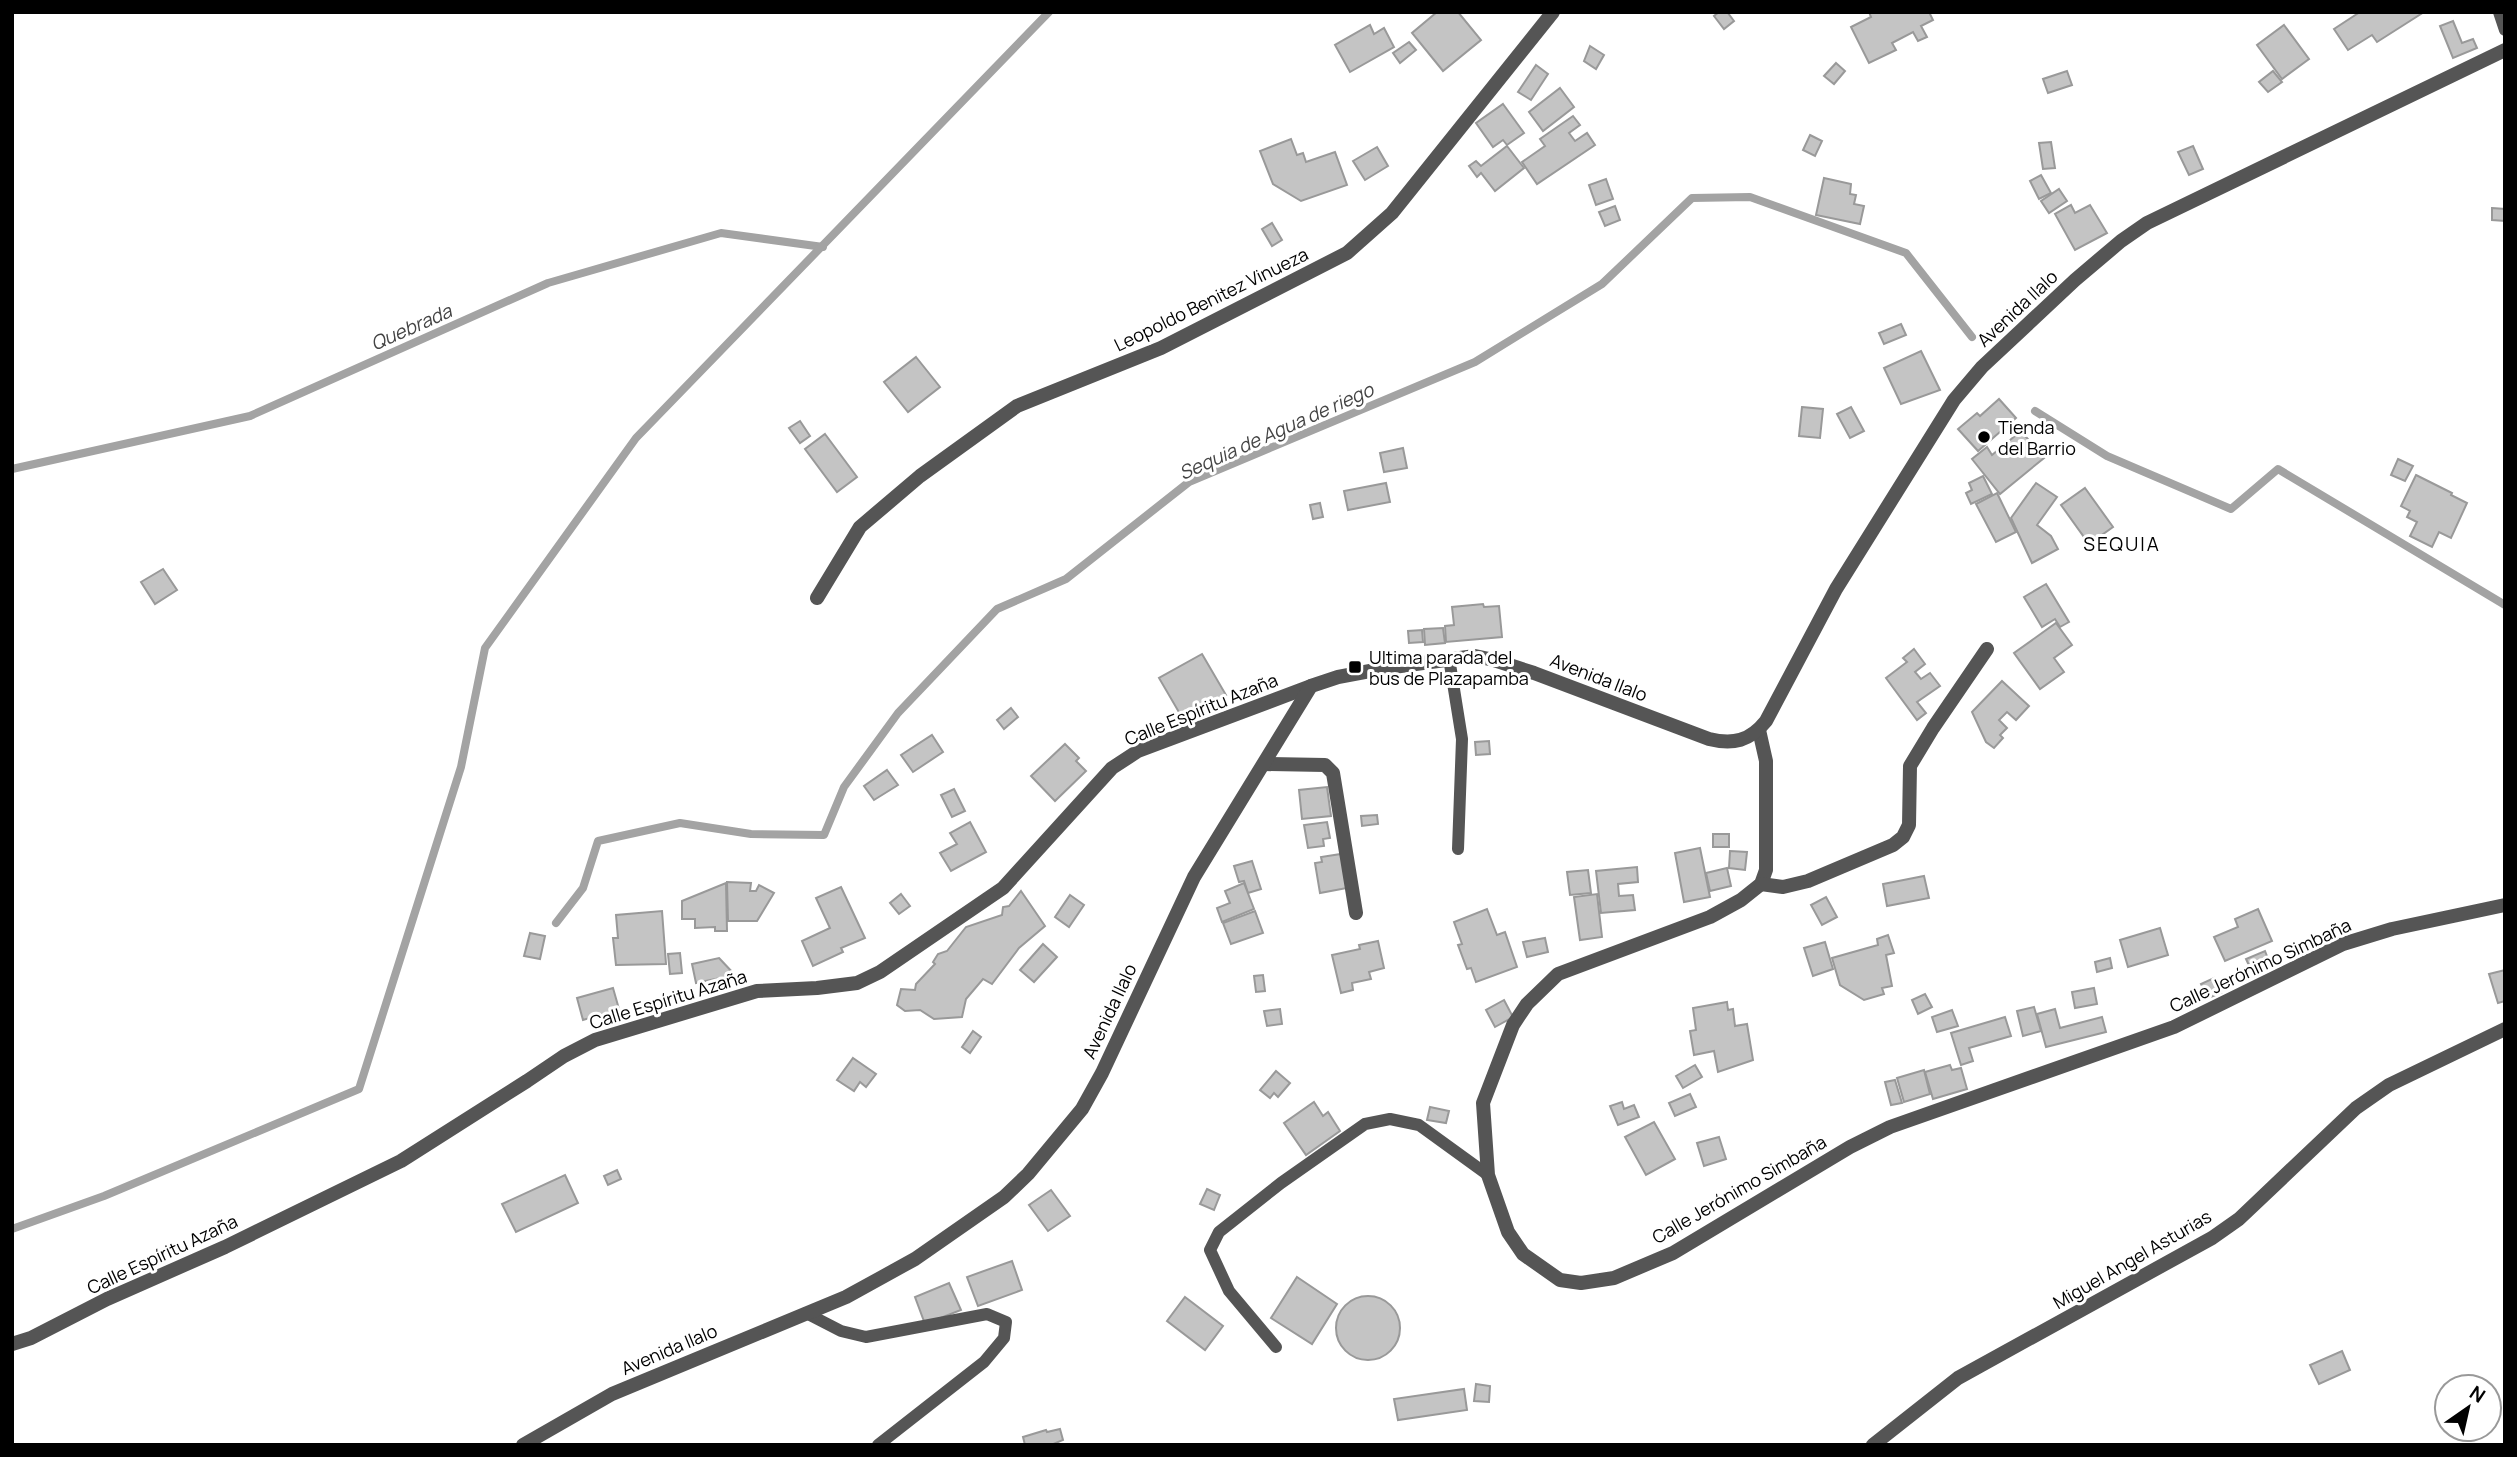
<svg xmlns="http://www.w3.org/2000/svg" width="2517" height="1457" font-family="Manrope,sans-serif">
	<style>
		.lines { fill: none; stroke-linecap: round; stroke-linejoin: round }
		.stream { stroke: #a3a3a3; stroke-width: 8 }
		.building { fill: #c4c4c4; stroke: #999; stroke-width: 2 }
		.service { stroke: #555; stroke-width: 12 }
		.minor { stroke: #555; stroke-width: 14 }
		.poi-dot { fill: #000; stroke: #fff; stroke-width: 2.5 }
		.labels { text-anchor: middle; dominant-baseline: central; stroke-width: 6; stroke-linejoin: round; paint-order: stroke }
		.street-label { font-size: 18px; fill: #000; stroke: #fff }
		.poi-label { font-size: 18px; fill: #000; stroke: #fff; text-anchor: start }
		.water-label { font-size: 19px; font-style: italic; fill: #444; stroke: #fff }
		.neighbourhood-label { font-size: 19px; letter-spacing: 2px; fill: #000; stroke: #fff }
	</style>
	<rect width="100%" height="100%" fill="#fff"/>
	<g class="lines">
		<!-- stream -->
		<g class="stream">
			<polyline points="2035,411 2107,456 2231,509 2278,469 2505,605"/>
			<polyline points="12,469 250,416 548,283 721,233 823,247"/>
			<polyline points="556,923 583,888 598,841 680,823 751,834 824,835 844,787 898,713 997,609 1066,579 1189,482 1475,362 1602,284 1692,198 1750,197 1906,253 1972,337"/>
			<polyline points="12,1229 104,1196 359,1089 461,767 485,648 636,438 1049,12"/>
		</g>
	</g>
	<!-- building -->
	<g class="building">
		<polygon points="1437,12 1458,12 1481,40 1443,71 1412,33"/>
		<polygon points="1719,12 1729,12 1728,13 1734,21 1724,29 1714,16"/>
		<polygon points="1869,12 1929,12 1933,20 1921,26 1927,37 1918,41 1913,32 1892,43 1896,50 1869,63 1851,27 1871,17"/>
		<polygon points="2360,12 2424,12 2377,42 2372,35 2348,50 2334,29"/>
		<polygon points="2453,21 2462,43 2473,39 2477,48 2453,58 2440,26"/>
		<polygon points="1370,25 1374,34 1384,28 1394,47 1350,72 1335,45"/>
		<polygon points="2284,25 2309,59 2282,79 2257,45"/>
		<polygon points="1409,42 1416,50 1400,63 1393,53"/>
		<polygon points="1590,46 1604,55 1596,69 1584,61"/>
		<polygon points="1836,63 1845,71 1834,84 1824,76"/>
		<polygon points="1536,65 1548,74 1531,100 1518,92"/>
		<polygon points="2067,71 2072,85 2048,93 2043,79"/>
		<polygon points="2273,71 2282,82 2268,92 2259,82"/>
		<polygon points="1560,88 1574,107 1543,131 1529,112"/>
		<polygon points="1503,104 1524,133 1507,145 1503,140 1493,147 1476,123"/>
		<polygon points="1573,116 1580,125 1569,133 1575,141 1587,133 1595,145 1537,184 1522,162 1545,146 1540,139"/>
		<polygon points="1810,135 1822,141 1815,156 1803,150"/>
		<polygon points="1291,139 1297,155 1303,153 1306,162 1335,152 1347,185 1301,201 1273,184 1260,151"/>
		<polygon points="2051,142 2055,168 2043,169 2039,143"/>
		<polygon points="1507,146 1524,168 1495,191 1481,173 1477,177 1469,166 1476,161 1481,166"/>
		<polygon points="2193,146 2203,169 2189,175 2178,152"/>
		<polygon points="1377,147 1388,166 1365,180 1353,161"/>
		<polygon points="2041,175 2051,193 2039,199 2030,181"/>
		<polygon points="1824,178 1851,184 1850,194 1856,195 1854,204 1864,206 1860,224 1816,215"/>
		<polygon points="1606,179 1613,199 1596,205 1589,185"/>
		<polygon points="2059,189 2067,201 2049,213 2041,201"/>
		<polygon points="2071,205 2075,213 2090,205 2107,233 2075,250 2055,214"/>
		<polygon points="1615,206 1620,220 1605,226 1599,212"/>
		<polygon points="2492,208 2505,209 2505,221 2492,220"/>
		<polygon points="1272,223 1282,240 1272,246 1262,229"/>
		<polygon points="1901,324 1906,335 1884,344 1879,333"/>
		<polygon points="1921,351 1940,390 1901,404 1884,368"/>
		<polygon points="916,357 940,387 908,412 884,382"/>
		<polygon points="1999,399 2016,418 1978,451 1958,429 1977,413 1980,416"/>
		<polygon points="1802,407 1823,409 1820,438 1799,436"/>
		<polygon points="1851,407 1864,431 1850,438 1837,414"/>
		<polygon points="800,421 810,436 800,443 789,428"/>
		<polygon points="2021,431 2044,458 2000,494 1972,459 1987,447 1992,455"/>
		<polygon points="825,434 857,477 837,492 805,449"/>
		<polygon points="1403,448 1407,468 1384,472 1380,453"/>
		<polygon points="2398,459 2413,466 2405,481 2391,475"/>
		<polygon points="2416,475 2452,493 2451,495 2467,503 2451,538 2439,532 2432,547 2410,536 2417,522 2407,517 2410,511 2401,506"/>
		<polygon points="1983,476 1992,494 1971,504 1966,493 1972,490 1969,483"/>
		<polygon points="1386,483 1390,502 1348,510 1344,491"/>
		<polygon points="2036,483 2057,497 2037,525 2051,536 2058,549 2032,563 2011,518"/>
		<polygon points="2085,488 2113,527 2089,544 2061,505"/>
		<polygon points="1997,493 2016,532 1996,542 1976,504"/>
		<polygon points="1320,503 1323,517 1313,519 1310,505"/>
		<polygon points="163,569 177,590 155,604 141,582"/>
		<polygon points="2046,584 2069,622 2060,627 2055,619 2042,627 2024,597"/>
		<polygon points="1483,604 1484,607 1499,606 1502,637 1446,642 1445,626 1454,625 1452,607"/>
		<polygon points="2056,623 2072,645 2054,658 2064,672 2040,689 2014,653"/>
		<polygon points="1443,628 1445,643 1425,645 1424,629"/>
		<polygon points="1422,630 1423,642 1409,643 1408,631"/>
		<polygon points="1914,649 1925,664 1915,672 1921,679 1930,673 1940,686 1917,702 1926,713 1917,720 1886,678 1907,662 1903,658"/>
		<polygon points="1202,654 1226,695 1190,715 1187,710 1180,714 1159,678"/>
		<polygon points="2002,681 2029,706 2016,720 2007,712 1999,720 2007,728 2000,735 2003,738 1994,748 1986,742 1972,712"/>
		<polygon points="1011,708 1018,717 1004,729 997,720"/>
		<polygon points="932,735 943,752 913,772 901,755"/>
		<polygon points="1489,741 1490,754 1476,755 1475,742"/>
		<polygon points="1065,744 1079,758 1076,761 1086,771 1055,801 1031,776"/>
		<polygon points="887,770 898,785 874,800 864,786"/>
		<polygon points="1327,787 1331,816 1302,819 1299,790"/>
		<polygon points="954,789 965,811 952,817 941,795"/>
		<polygon points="1377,815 1378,824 1362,826 1361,816"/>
		<polygon points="970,822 986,852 951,871 940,853 957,844 950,833"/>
		<polygon points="1327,822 1330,838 1323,839 1324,846 1308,848 1304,825"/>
		<rect x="1713" y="834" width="16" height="13"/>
		<polygon points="1700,848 1710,897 1684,902 1675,853"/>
		<polygon points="1730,851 1747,852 1745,870 1729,868"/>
		<polygon points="1341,854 1347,888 1320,893 1315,863 1322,862 1321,857"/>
		<polygon points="1252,861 1261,889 1248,893 1244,881 1239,882 1234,866"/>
		<polygon points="1637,867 1638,882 1618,884 1619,896 1633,895 1635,910 1601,913 1596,871"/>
		<polygon points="1727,868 1731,886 1710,891 1706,873"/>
		<polygon points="1588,870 1591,893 1570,895 1567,872"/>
		<polygon points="1924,876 1929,898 1887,906 1883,884"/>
		<polygon points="727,882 751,883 750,891 756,891 759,885 774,893 757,921 728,921"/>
		<polygon points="726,883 727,931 715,931 715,927 695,928 695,919 682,919 682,901"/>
		<polygon points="1244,883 1254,909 1222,922 1217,908 1230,903 1225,891"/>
		<polygon points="841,887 865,938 841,948 843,952 813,966 802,941 830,928 816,898"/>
		<polygon points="1021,891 1045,926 1019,948 992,984 983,979 966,999 962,1017 934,1019 920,1010 905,1011 897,1005 901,989 915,990 916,984 935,964 933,962 938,954 947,951 966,927 1002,915 1003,907 1009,906"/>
		<polygon points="901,894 910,906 899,914 890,903"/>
		<polygon points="1597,894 1602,937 1580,940 1574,897"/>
		<polygon points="1070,895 1084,905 1069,927 1055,917"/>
		<polygon points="1826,897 1837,917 1822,925 1811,905"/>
		<polygon points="1487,909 1497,935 1505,932 1517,967 1476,982 1471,968 1467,969 1458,945 1462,944 1454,922"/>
		<polygon points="2258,909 2272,941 2225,961 2214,937 2238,927 2235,919"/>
		<polygon points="662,911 666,964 616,965 613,938 618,938 616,915"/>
		<polygon points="1255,911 1263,933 1231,944 1223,923"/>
		<polygon points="2160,928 2168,955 2128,967 2120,940"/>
		<polygon points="530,933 545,936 540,959 524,956"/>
		<polygon points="1888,935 1894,953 1886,955 1892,986 1882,988 1884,994 1864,1000 1840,985 1832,958 1878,945 1877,939"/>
		<polygon points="1545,938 1548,952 1527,957 1523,942"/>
		<polygon points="1378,941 1384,968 1369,972 1371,979 1352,983 1353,990 1341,993 1332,955 1360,949 1359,945"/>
		<polygon points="1825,942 1833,969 1813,976 1804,948"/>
		<polygon points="1043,944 1057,957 1034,982 1020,970"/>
		<polygon points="2265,951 2270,964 2252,972 2246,959"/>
		<polygon points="680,953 682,973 670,974 668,954"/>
		<polygon points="719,958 735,975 696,983 692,964"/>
		<polygon points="2110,958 2112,968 2097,972 2095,962"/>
		<polygon points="2505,970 2505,1001 2498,1003 2489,974"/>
		<polygon points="1263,975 1265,991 1256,992 1254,976"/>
		<polygon points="2214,978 2221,993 2208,998 2201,984"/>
		<polygon points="613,988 619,1009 583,1020 577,998"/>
		<polygon points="2094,988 2097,1004 2075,1008 2072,992"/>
		<polygon points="1925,994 1932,1007 1918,1014 1912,1000"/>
		<polygon points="1504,1000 1513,1017 1495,1027 1486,1010"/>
		<polygon points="1727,1002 1728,1010 1733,1009 1735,1026 1747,1024 1753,1060 1718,1072 1714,1051 1694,1055 1690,1031 1696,1030 1693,1008"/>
		<polygon points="2034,1007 2041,1031 2023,1036 2017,1011"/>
		<polygon points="1280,1009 1282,1024 1267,1026 1264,1011"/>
		<polygon points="2055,1009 2060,1028 2102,1017 2106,1032 2046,1047 2037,1014"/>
		<polygon points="1952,1010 1958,1026 1937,1032 1932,1017"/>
		<polygon points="2005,1017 2011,1036 1969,1048 1973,1061 1961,1065 1951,1033"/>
		<polygon points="973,1031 981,1037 970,1053 962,1047"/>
		<polygon points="853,1058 876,1074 866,1087 860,1082 854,1091 837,1080"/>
		<polygon points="1695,1065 1702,1077 1683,1088 1676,1076"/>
		<polygon points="1950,1065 1952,1070 1961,1068 1967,1089 1933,1099 1925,1072"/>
		<polygon points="1924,1070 1930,1094 1904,1102 1897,1078"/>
		<polygon points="1276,1071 1290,1083 1278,1097 1274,1093 1270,1098 1260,1090"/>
		<polygon points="1895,1080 1902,1103 1891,1105 1885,1082"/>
		<polygon points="1690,1094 1696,1107 1675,1116 1669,1103"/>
		<polygon points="1314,1102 1323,1116 1328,1112 1340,1131 1306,1155 1284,1123"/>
		<polygon points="1622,1102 1624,1109 1634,1105 1639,1117 1618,1125 1610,1106"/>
		<polygon points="1430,1107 1449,1111 1446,1123 1427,1120"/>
		<polygon points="1654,1122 1675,1159 1646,1175 1625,1137"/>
		<polygon points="1719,1137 1726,1159 1704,1166 1697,1143"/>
		<polygon points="617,1170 621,1179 608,1185 604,1176"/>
		<polygon points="565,1175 578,1203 516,1232 502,1204"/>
		<polygon points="1207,1189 1220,1195 1214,1210 1200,1204"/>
		<polygon points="1051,1190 1070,1216 1048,1231 1029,1205"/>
		<polygon points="1012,1261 1022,1290 978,1306 967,1277"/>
		<polygon points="1297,1277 1337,1304 1312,1344 1271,1318"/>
		<polygon points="949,1283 961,1310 925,1324 915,1297"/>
		<circle cx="1368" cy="1328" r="32"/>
		<polygon points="1185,1297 1223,1326 1205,1350 1167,1321"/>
		<polygon points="2342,1351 2350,1370 2319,1384 2310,1365"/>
		<polygon points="1476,1384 1490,1386 1489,1402 1474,1401"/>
		<polygon points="1464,1389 1467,1410 1398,1420 1394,1399"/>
		<polygon points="1060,1429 1063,1440 1051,1445 1025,1445 1023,1437 1046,1430 1047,1432"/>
	</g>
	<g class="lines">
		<!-- service -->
		<g class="service">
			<polyline points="2499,12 2505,30"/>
			<polyline points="1449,658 1462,739 1458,849"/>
			<polyline points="806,1313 841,1331 866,1337 987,1314 1006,1322 1004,1338 984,1362 878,1445"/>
			<polyline points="1276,1347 1229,1291 1210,1250 1219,1232 1281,1183 1365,1124 1390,1119 1419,1125 1488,1175"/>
		</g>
		<!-- minor -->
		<g class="minor">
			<polyline points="817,598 860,527 920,476 1017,406 1161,348 1347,253 1392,213 1553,12"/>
			<polyline points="1759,730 1766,761 1766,870 1761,884 1741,900 1710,917 1558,974 1527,1004 1513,1025 1483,1103 1488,1175 1508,1232 1523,1254 1560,1280 1581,1283 1614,1278 1673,1253 1850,1147 1890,1127 2174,1027 2343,944 2392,929 2505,905"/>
			<polyline points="1264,764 1325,765 1333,773 1356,913"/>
			<polyline points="1761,884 1783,887 1808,881 1893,845 1903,837 1909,825 1910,766 1933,728 1987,649"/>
			<polyline points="12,1344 31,1338 107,1299 225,1247 401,1161 527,1081 564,1056 595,1040 757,991 817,988 857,983 880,972 1003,888 1112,768 1138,751 1311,686"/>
			<path d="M523,1445L612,1394L846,1297L915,1259L1004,1197L1028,1174L1082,1109L1102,1073L1194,877L1311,686L1338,677L1386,668L1475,656L1494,660L1534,673L1709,739C1733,745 1750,741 1766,721L1836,589L1954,400L1982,367L2075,280L2121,241L2147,223L2505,50"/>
			<polyline points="1873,1445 1958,1378 2212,1238 2239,1219 2356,1108 2389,1085 2505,1029"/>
		</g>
	</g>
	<!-- markers -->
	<g class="poi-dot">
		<circle cx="1984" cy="437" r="7"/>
		<rect x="1348" y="660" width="14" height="14" rx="3.5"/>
	</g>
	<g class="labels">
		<!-- street labels -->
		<g class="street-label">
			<text transform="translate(1211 299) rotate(-26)">Leopoldo Benitez Vinueza</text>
			<text transform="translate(2017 308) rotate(-43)">Avenida Ilalo</text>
			<text transform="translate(1599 677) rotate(21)">Avenida Ilalo</text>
			<text transform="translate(1201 709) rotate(-22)">Calle Espíritu Azaña</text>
			<text transform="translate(2260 965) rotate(-25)">Calle Jerónimo Simbaña</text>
			<text transform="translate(668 999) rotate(-17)">Calle Espíritu Azaña</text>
			<text transform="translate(1109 1011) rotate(-65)">Avenida Ilalo</text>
			<text transform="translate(1739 1189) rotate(-30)">Calle Jerónimo Simbaña</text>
			<text transform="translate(162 1254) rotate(-25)">Calle Espíritu Azaña</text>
			<text transform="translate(2132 1259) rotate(-30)">Miguel Angel Asturias</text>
			<text transform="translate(669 1349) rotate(-23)">Avenida Ilalo</text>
		</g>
		<!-- poi labels -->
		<g class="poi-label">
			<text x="1998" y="427">Tienda<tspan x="1998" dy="21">del Barrio</tspan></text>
			<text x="1369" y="657">Ultima parada del<tspan x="1369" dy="21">bus de Plazapamba</tspan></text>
		</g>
		<!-- water labels -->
		<g class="water-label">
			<text transform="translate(411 327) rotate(-24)">Quebrada</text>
			<text transform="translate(1276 431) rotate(-24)">Sequia de Agua de riego</text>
		</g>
		<!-- neighbourhood labels -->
		<g class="neighbourhood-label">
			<text x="2122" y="544">SEQUIA</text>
		</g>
	</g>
	<!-- border -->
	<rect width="2517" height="1457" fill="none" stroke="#000000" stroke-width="28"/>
	<!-- north arrow -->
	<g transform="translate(2468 1408) rotate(34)"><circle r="33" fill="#ffffff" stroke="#999999" stroke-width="2"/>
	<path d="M0-5L12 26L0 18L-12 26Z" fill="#000000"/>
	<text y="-10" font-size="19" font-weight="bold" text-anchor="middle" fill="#000000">N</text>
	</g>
</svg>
